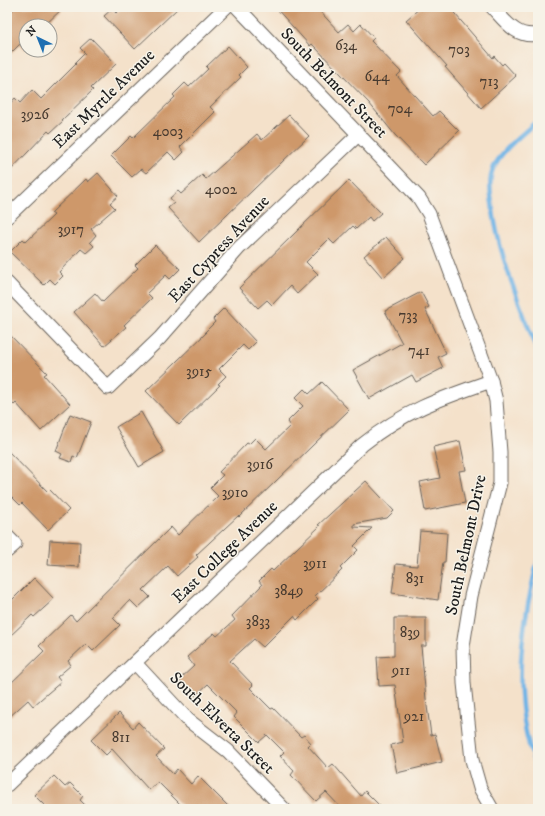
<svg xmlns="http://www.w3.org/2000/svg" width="545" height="816" font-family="'IM FELL DW Pica',serif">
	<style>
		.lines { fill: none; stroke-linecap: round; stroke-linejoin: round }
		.stream { stroke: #70b4e6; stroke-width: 4.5 }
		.building { fill: #ce986b }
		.minor-casing { stroke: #686159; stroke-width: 15 }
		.minor { stroke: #fff; stroke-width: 13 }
		.labels { text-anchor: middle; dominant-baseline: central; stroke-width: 3; stroke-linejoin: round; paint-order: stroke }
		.number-label { font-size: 15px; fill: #483b30 }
		.street-label { font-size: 17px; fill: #1c1c1c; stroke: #f7f3e8 }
	</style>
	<rect width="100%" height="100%" fill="#f7f3e8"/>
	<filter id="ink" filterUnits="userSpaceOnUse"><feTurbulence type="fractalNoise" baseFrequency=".025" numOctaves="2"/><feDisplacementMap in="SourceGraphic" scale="8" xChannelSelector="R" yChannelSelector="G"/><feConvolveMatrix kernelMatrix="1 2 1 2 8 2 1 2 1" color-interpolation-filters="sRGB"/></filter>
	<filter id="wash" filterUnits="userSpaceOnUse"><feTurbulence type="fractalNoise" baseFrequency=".012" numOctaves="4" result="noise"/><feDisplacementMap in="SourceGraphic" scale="16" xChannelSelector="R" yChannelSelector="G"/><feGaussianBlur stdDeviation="0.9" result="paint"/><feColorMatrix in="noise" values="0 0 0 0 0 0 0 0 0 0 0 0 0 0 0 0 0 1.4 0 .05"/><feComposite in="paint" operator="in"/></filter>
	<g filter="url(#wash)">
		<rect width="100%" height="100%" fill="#f4e1ca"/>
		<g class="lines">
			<!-- stream -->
			<g class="stream">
				<path d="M538,120C523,134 501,150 493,169C489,179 490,192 492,203C498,256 520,303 538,353"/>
				<path d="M538,560C520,630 510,703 538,772"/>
			</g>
		</g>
		<g id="blocks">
			<!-- building -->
			<g class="building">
				<polygon points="16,7 64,7 44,26 26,26 26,50 20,44 7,57 7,15"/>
				<polygon points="122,7 179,7 135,49 104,16 112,9 116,13"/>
				<polygon points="275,7 316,7 339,32 348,24 354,31 361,24 374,38 371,41 401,72 397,76 433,116 439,111 459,131 424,165 395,135 369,103 312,44 310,46"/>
				<polygon points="421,7 449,7 493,58 494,56 502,65 504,63 516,76 481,108 445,67 447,66 406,20"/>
				<polygon points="91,38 116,64 91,88 93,90 62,120 63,121 50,133 48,131 7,174 7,107 15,98 20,103 32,90 41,99 76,64 75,63 85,53 80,48"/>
				<polygon points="228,46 247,67 239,75 241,77 210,107 215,112 180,147 184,152 176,160 168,152 146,173 141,169 132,177 111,156 131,136 133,138 175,97 173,95 185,83 189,87 208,69 206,67"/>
				<polygon points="289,115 309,136 199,242 168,208 174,203 170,198 178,191 181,194 202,175 206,179 257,134 262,140"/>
				<polygon points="98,173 118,196 110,203 115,208 91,229 96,235 90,242 94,246 86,253 81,249 59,272 63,276 55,284 50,279 44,285 10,252 23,239 26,242 54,215 51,213 86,179 88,182"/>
				<polygon points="349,180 381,213 372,221 369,217 356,229 353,226 334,244 329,239 306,262 318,274 297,294 290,286 272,305 267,300 258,308 239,288"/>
				<polygon points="386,237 405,258 383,278 364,256"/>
				<polygon points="155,245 180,269 170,279 166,275 147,293 152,298 124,325 126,327 104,346 74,312 95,293 103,302 138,268 135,265"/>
				<polygon points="421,292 429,307 425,309 446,353 438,357 443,368 416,382 412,375 369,399 353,370 402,343 385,311"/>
				<polygon points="224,308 256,342 248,350 243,345 219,369 226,376 218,384 220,385 179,425 146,391 206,333 205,332 215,322 213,319"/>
				<polygon points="7,332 47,373 44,375 70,404 41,431 16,403 14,405 7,398"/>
				<polygon points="322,382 349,410 239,517 238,516 196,555 198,557 177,576 168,566 143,590 150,597 138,608 130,600 113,618 120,625 93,651 86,644 68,661 71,665 57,677 61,682 48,693 33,706 28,700 7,719 7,687 44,651 39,646 71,615 76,621 171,527 178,535 218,496 210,488 223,475 219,472 247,443 249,444 255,438 266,449 290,426 287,422 303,406 295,398 304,389 309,394"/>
				<polygon points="141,412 164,452 139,467 116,427"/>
				<polygon points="70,414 91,422 77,458 73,456 71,462 60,458 62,454 56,451"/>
				<polygon points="460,441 466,470 459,471 465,503 425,511 420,482 440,478 433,447"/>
				<polygon points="7,450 48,492 50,490 69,510 48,530 22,503 20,505 7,492"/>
				<polygon points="366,481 394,511 387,518 354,524 354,527 372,528 354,546 358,550 340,568 342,570 315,596 318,599 297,620 294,616 263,647 254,639 230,661 253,685 250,688 271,709 273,708 301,737 304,735 311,743 308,746 328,768 333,764 361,796 365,791 383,809 342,809 326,792 316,801 291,775 294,771 280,756 284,752 267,735 259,742 234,717 237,713 208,684 195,696 179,680 194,666 187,657 214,633 217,636 235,620 232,616 262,585 259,581 271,569 273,571 320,526 318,525"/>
				<polygon points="420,531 447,533 445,562 443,562 438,600 392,593 396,564 417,566"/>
				<polygon points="50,540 80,542 79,567 48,565"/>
				<polygon points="34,578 54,599 34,617 32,615 7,639 7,605"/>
				<polygon points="394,618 426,618 426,646 421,646 426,699 431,735 435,734 442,762 397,773 391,745 403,742 395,685 379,686 377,657 394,656"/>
				<polygon points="119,713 133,728 138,722 164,749 156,756 173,774 177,769 191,784 198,776 231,809 185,809 158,782 149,790 112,749 106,755 91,740"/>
				<polygon points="54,776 65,787 70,783 83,796 80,800 89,809 48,809 34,795"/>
			</g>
		</g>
	</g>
	<g filter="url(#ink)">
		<use href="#blocks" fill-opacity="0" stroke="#686159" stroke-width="1"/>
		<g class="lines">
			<defs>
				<g id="minor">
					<polyline points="237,7 419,198 429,214 491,381 496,401 500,452 500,483 471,596 463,646 464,683 472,760 480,788 492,809"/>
					<path d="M492,7C505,21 517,39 538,34"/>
					<polyline points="7,217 226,7"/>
					<polyline points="7,283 108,388 160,338 239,248 358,135"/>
					<polyline points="7,536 15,544 7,551"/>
					<polyline points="135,663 188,720 228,751 284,809"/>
					<path d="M7,785L362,445C406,410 439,399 491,381"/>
				</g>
			</defs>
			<!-- minor casing -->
			<use href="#minor" class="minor-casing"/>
			<!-- minor -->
			<use href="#minor" class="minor"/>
		</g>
	</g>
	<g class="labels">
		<!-- number labels -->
		<g class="number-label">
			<text x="346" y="45">634</text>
			<text x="459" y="49">703</text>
			<text x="377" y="76">644</text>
			<text x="489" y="81">713</text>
			<text x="400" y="108">704</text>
			<text x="35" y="114">3926</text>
			<text x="168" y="131">4003</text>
			<text x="221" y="189">4002</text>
			<text x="71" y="229">3917</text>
			<text x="408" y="315">733</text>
			<text x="419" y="350">741</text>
			<text x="199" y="371">3915</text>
			<text x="260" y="464">3916</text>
			<text x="235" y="492">3910</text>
			<text x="315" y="563">3911</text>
			<text x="415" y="578">831</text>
			<text x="289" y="590">3849</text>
			<text x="258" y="621">3833</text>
			<text x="410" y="632">839</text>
			<text x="401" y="670">911</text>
			<text x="414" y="716">921</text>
			<text x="121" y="737">811</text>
		</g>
		<!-- street labels -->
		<g class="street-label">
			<text transform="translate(334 83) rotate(46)">South Belmont Street</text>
			<text transform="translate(104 99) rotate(-44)">East Myrtle Avenue</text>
			<text transform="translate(219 249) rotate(-47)">East Cypress Avenue</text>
			<text transform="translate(466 545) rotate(-78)">South Belmont Drive</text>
			<text transform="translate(225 552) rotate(-44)">East College Avenue</text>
			<text transform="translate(222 723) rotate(44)">South Elverta Street</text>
		</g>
	</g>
	<!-- margin -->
	<rect width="545" height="816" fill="none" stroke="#f7f3e8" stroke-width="24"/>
	<!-- north arrow -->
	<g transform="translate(38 38) rotate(317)"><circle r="19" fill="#f7f3e8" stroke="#9f9d96"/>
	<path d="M0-3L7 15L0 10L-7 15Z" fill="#1f6fb2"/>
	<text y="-6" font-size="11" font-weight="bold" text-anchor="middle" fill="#1c1c1c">N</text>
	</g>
</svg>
